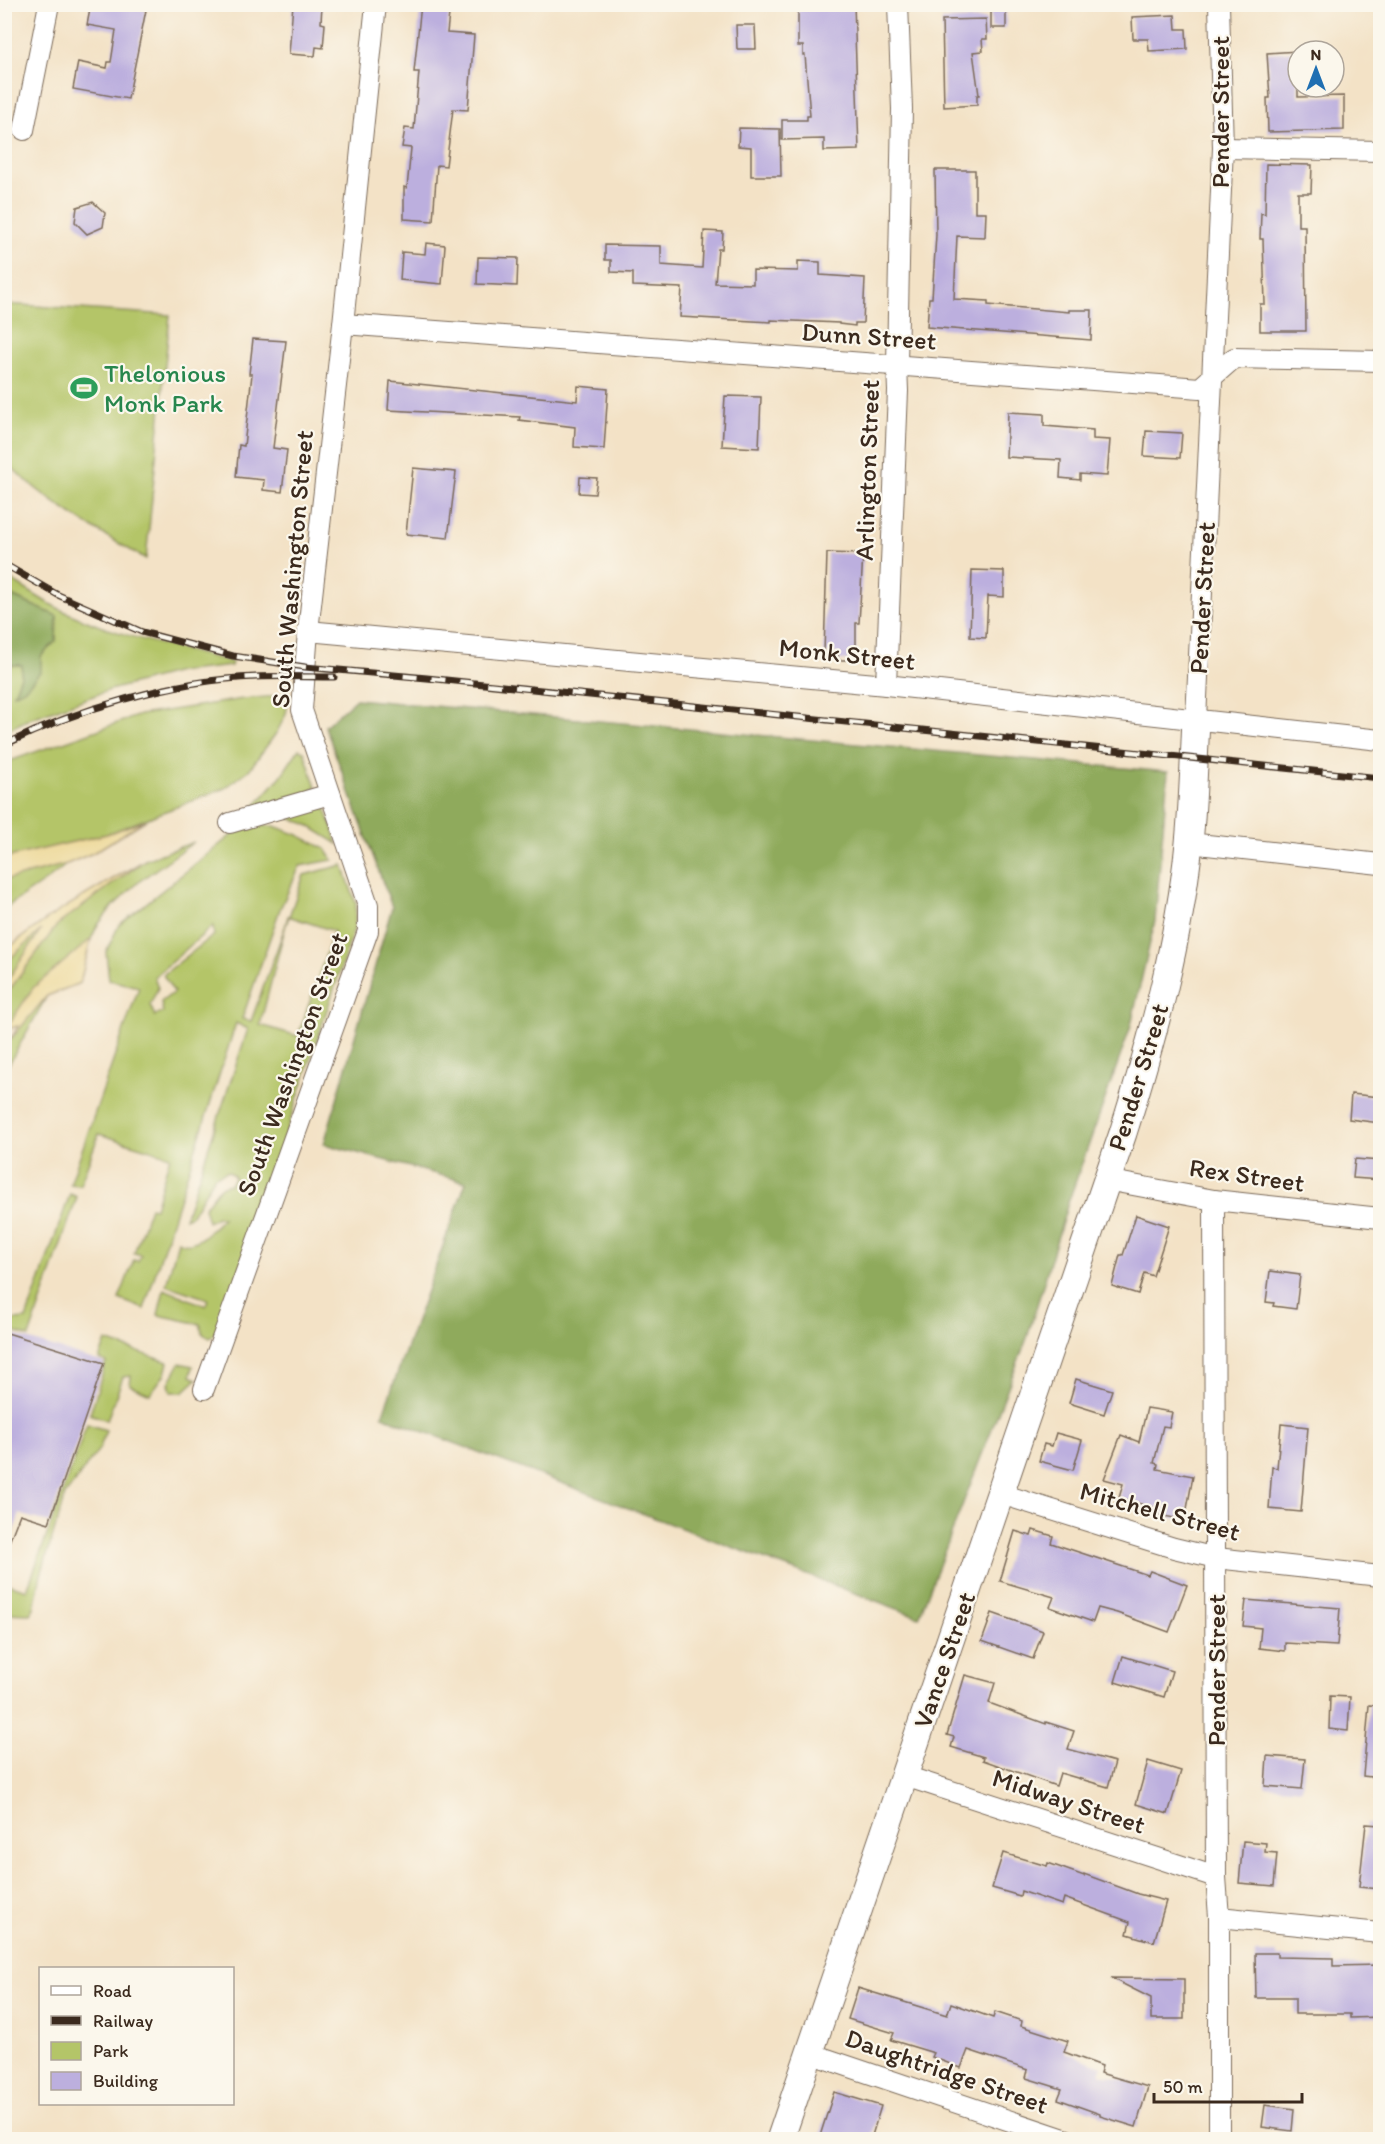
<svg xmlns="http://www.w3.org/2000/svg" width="1385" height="2144" font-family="Itim,sans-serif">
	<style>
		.green { fill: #b4c568; stroke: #787843; stroke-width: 1.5; fill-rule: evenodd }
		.forest { fill: #8faa5c; stroke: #656a3d; stroke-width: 1.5 }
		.sand { fill: #eeda9e; stroke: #94825e; stroke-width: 1.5 }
		.building { fill: #bcafde }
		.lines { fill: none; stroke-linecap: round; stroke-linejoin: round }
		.street-casing { stroke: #7b6a59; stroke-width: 22 }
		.secondary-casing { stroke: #7b6a59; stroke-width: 29 }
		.street { stroke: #fff; stroke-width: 20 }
		.secondary { stroke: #fff; stroke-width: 27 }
		.rail-casing { stroke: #3b2a1e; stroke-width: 7 }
		.rail { stroke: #fbf7ec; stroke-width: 4.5; stroke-dasharray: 14; stroke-linecap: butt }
		.labels { text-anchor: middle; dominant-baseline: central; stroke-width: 4.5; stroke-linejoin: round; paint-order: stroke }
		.street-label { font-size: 26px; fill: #3b2a1e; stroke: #fbf7ec }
		.leisure-label { font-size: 26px; fill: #27864d; stroke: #fbf7ec; text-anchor: start }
	</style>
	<rect width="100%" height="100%" fill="#fbf7ec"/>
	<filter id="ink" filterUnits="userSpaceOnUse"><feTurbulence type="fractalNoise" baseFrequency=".0167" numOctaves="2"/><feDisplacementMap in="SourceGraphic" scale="12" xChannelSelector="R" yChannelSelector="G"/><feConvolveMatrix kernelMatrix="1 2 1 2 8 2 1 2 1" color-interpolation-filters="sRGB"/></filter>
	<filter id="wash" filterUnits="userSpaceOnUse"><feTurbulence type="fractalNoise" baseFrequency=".008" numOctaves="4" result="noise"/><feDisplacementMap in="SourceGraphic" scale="24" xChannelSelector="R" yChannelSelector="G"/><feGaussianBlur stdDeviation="1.35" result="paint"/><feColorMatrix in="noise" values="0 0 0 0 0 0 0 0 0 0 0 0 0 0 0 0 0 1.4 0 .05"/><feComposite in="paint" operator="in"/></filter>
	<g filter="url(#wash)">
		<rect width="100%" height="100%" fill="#f3e2c6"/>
		<!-- green -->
		<g class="green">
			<path d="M4,304L170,315L146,559C95,530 46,502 5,461Z"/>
			<path d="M5,576C19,585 33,594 48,603C104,634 170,646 232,662L231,666L179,672L110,690L29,719L5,731V665H22L21,676L14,693L41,656L56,641L57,616L5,593Z"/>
			<polygon points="289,695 286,714 277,732 249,770 225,788 107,834 5,858 4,763 140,715 243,699"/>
			<polygon points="299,749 304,751 316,787 306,796 252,809 281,776"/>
			<polygon points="324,804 338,844 306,824 283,816"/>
			<path d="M255,826H274L298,835L326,849L333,860L300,866L280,909L242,1019L251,1021L304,875L343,865L356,904L355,926L228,1307L218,1331L210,1338L203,1334L200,1324L158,1315L164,1289L206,1306L208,1299L166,1285L178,1241C195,1251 212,1228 223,1218L217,1217L208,1222L204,1208L220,1187L230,1184L235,1177L228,1171L215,1176L192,1215L185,1218L248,1029L236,1023L144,1309L119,1299L134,1260L138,1261L141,1255L134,1253L150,1207L155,1208L170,1156L99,1134L80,1185L70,1184L139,987L109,980L106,952L119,925L238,830ZM288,916L334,931L298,1036L260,1025ZM213,926L214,935L163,975L174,992L161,1002L163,1012L155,1016L150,1005L158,988L154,977Z"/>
			<polygon points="194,842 141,880 112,907 97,926 91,939 72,957 5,1030 11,1038 47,996 5,1071 5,996 57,925 145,860"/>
			<polygon points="67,864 47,880 5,908 5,880"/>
			<polygon points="44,927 5,984 5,963"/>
			<polygon points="70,1194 77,1197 29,1337 5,1329 5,1318 14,1320 26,1319"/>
			<polygon points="106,1341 168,1362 165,1374 150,1394 130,1385 131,1376 123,1377 107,1420 90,1414 106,1362 99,1359"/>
			<polygon points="180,1363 193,1366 191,1376 197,1379 183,1392 171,1392 169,1383"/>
			<polygon points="87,1424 106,1430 100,1448 65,1495 41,1575 34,1608 30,1614 5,1613 5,1583 27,1590"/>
		</g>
		<!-- forest -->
		<g class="forest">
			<polygon points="4,593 57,616 56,641 41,656 41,671 26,688 14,694 21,676 22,665 5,665"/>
			<polygon points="356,699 1168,772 1155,921 1130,1029 1068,1203 1027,1338 919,1617 382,1416 466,1182 324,1144 392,907 325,726"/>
		</g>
		<!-- sand -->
		<g class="sand">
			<polygon points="146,820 93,853 67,864 5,880 5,858 107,834"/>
			<path d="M145,860L57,925L5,996V984L41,930L5,963V951C47,915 97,889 145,860Z"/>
			<polygon points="91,939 80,983 47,996 11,1039 18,1026 5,1030 33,988"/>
		</g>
		<g id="blocks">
			<!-- building -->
			<g class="building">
				<polygon points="91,4 115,4 146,10 128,99 73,89 78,62 107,68 108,62 111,62 116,30 87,25"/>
				<polygon points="293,4 322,4 321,23 325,24 323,48 316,47 315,56 289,54"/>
				<polygon points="421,4 450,4 447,33 474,35 468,110 453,109 446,166 437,165 433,221 404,219 404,187 407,188 411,148 402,147 405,128 414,129 419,72 414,72"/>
				<polygon points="798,4 854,4 859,150 824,151 824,139 782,140 782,120 807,120 807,116 810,116 805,55 803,55 803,46 798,46"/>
				<rect x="991" y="8" width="15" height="20"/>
				<polygon points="1175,15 1176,29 1186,29 1187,49 1149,51 1148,39 1133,39 1132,17"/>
				<polygon points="986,19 987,39 982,39 983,51 973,52 979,95 977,95 977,105 944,107 942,20"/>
				<polygon points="736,25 755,25 756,49 737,49"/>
				<polygon points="1298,51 1298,97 1344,96 1344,130 1268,132 1267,98 1270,98 1267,53"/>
				<polygon points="739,128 780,129 781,176 751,176 751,147 738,146"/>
				<polygon points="1266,164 1312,165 1311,193 1298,193 1298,226 1305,226 1306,331 1260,331 1260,304 1265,304 1263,239 1260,239 1261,213 1265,214"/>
				<polygon points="935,170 975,170 975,212 986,212 985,237 957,236 954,299 988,301 988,305 1069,312 1069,310 1092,310 1091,340 927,327 929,298 932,298 936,235"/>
				<polygon points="93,202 105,213 103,227 87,234 75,222 77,207"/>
				<polygon points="704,231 723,232 722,249 718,249 715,283 753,284 753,270 798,271 798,261 820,262 820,275 865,278 863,323 855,323 855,326 839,324 839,323 771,320 771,322 680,317 682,288 633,286 633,273 611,272 611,260 605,260 605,245 661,246 661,265 702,268"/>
				<polygon points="426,243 445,245 442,284 400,280 402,252 425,254"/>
				<polygon points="478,257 518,258 517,286 477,284"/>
				<polygon points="253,339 286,341 273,448 287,450 282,492 263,490 264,480 236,477 239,445 244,446 252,374 249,374"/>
				<polygon points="390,381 577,401 578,386 608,389 604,449 574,447 575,427 519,420 520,417 388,410"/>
				<polygon points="725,396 761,397 759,448 722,446"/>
				<polygon points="1008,412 1044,414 1044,426 1093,430 1093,439 1110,440 1107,476 1080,474 1080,480 1060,478 1061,460 1006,457"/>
				<polygon points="1146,431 1182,433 1180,458 1144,456"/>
				<polygon points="413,468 456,472 448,538 406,534"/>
				<polygon points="580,477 597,478 595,494 579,493"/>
				<polygon points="827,553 863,554 859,623 856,623 856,660 838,660 838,653 824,653"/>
				<polygon points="972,570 1004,571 1004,597 988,596 986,638 970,637"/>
				<polygon points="1351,1094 1380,1097 1380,1123 1349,1119"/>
				<polygon points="1355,1159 1380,1161 1380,1180 1353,1178"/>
				<polygon points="1136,1215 1169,1226 1153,1276 1144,1273 1138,1294 1112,1286 1120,1255 1123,1255"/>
				<polygon points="1270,1271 1300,1275 1296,1309 1273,1306 1274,1303 1266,1302"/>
				<polygon points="4,1332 104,1363 49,1523 20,1514 6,1550 4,1550"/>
				<polygon points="1076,1379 1112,1390 1104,1414 1069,1403"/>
				<polygon points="1147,1408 1172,1412 1169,1427 1163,1426 1154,1463 1158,1464 1157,1469 1193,1476 1185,1520 1158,1515 1159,1509 1119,1498 1123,1484 1104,1479 1121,1435 1139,1442"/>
				<polygon points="1281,1424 1308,1427 1301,1512 1269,1509 1272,1467 1277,1468"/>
				<polygon points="1056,1433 1082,1440 1073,1470 1039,1461 1044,1444 1052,1446"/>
				<polygon points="1033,1530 1053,1536 1051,1543 1148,1575 1150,1571 1187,1585 1169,1632 1117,1613 1098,1608 1093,1622 1050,1607 1054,1597 1000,1581 1015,1531 1031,1536"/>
				<polygon points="1246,1600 1340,1608 1337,1646 1285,1643 1285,1651 1259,1648 1261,1628 1243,1626"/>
				<polygon points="992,1613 1043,1631 1033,1659 982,1641"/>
				<polygon points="1123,1656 1172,1671 1164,1697 1115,1682"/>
				<polygon points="965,1675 995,1683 989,1703 1046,1724 1046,1722 1074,1731 1068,1749 1115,1762 1108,1787 1060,1773 1056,1786 983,1760 984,1757 951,1747 954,1737 947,1735"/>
				<polygon points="1330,1696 1350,1697 1348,1731 1329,1729"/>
				<polygon points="1369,1705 1380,1706 1380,1778 1363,1776"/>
				<polygon points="1267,1756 1305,1759 1302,1789 1265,1786"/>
				<polygon points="1148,1761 1181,1771 1168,1814 1136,1804"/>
				<polygon points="1366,1824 1380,1825 1380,1889 1359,1887"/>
				<polygon points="1243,1841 1266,1843 1265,1852 1277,1853 1274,1886 1239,1883"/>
				<polygon points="1003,1853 1047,1866 1048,1863 1084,1876 1084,1874 1138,1894 1166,1901 1154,1942 1127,1934 1130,1922 1064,1898 1062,1905 1021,1891 1020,1896 992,1888"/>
				<polygon points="1255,1953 1277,1953 1277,1957 1333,1958 1333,1966 1380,1965 1380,2017 1350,2018 1350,2014 1295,2014 1295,1998 1256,1998"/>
				<polygon points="1111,1978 1184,1979 1184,2019 1151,2019 1151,1998"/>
				<polygon points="858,1988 947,2015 951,2003 993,2018 995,2012 1022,2021 1021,2026 1068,2041 1064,2052 1102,2066 1100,2073 1148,2087 1136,2127 1100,2116 1100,2114 1058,2099 1062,2089 1026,2078 1028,2070 968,2050 961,2068 932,2057 934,2053 891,2040 894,2033 848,2019"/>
				<polygon points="834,2092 881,2106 871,2139 819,2139"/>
				<polygon points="1265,2105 1294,2109 1292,2131 1262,2127"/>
			</g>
		</g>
	</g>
	<g filter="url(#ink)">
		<use href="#blocks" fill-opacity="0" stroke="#7b6a59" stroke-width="1.5"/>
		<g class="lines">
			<defs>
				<g id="street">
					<polyline points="24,130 49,4"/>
					<polyline points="1223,148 1380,151"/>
					<polyline points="343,324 1200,388 1234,358 1380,361"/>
					<polyline points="308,631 886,685 1380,740"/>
					<polyline points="886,685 898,391 897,365 902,109 898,4"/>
					<polyline points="1196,719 1223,148 1219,4"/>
					<polyline points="230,823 330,794"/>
					<polyline points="1189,843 1380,864"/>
					<polyline points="1106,1180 1214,1200 1380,1218"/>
					<polyline points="1214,1200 1216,1877 1219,1917 1219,2140"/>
					<polyline points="204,1389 368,931 368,905 302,710 308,631 343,324 376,4"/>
					<polyline points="1001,1494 1174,1548 1216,1558 1380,1576"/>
					<polyline points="905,1776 1216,1877"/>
					<polyline points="1219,1917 1380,1933"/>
					<polyline points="809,2053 1067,2140"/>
				</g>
				<path id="secondary" d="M780,2140L1123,1133C1153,1038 1179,942 1189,843C1193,802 1194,760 1196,719"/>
			</defs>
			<!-- street casing -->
			<use href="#street" class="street-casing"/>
			<!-- secondary casing -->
			<use href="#secondary" class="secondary-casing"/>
			<!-- street -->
			<use href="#street" class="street"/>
			<!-- secondary -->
			<use href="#secondary" class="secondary"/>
			<defs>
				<g id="rail">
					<polyline points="4,564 58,595 142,632 233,656 305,667 427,678 1380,778"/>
					<path d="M4,745C75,710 176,679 256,677C282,676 308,677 334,677"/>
				</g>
			</defs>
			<!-- rail casing -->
			<use href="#rail" class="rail-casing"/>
			<!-- rail -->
			<use href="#rail" class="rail"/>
		</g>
	</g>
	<!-- icons -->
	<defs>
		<symbol id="stadium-bare" viewBox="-9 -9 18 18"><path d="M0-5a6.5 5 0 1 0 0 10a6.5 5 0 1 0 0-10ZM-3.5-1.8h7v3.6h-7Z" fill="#2e9e5b" stroke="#fbf7ec" stroke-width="2.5" paint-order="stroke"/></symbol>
	</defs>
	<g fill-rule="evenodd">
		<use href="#stadium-bare" x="65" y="369" width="38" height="38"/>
	</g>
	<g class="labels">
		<!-- street labels -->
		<g class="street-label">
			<text transform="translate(1220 112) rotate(-90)">Pender Street</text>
			<text transform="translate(869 336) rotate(4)">Dunn Street</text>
			<text transform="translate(867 470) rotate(-88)">Arlington Street</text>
			<text transform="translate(292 569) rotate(-85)">South Washington Street</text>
			<text transform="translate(1202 598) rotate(-87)">Pender Street</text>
			<text transform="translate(847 654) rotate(6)">Monk Street</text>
			<text transform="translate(292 1064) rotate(-70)">South Washington Street</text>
			<text transform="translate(1138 1077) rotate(-73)">Pender Street</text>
			<text transform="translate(1247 1175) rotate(8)">Rex Street</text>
			<text transform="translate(1160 1511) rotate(15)">Mitchell Street</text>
			<text transform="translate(944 1660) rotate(-71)">Vance Street</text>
			<text transform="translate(1216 1670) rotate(-90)">Pender Street</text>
			<text transform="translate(1069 1801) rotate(18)">Midway Street</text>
			<text transform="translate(947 2071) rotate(19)">Daughtridge Street</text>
		</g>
		<!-- leisure labels -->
		<g class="leisure-label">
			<text x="104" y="373">Thelonious<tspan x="104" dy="30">Monk Park</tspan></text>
		</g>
	</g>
	<!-- margin -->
	<rect width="1385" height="2144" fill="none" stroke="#fbf7ec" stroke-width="24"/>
	<!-- legend -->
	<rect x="39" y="1967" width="195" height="138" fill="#fbf7ec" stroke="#aea59a" stroke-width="1.5"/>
	<rect x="51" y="1986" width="30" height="9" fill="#ffffff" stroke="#aea59a" stroke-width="1.5"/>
	<text x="93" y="1997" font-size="18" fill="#3b2a1e">Road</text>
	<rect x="51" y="2016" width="30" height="9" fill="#3b2a1e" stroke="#aea59a" stroke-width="1.5"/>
	<text x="93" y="2027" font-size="18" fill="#3b2a1e">Railway</text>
	<rect x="51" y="2042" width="30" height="18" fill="#b4c568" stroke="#aea59a" stroke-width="1.5"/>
	<text x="93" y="2057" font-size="18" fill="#3b2a1e">Park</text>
	<rect x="51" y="2072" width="30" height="18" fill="#bcafde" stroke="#aea59a" stroke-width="1.5"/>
	<text x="93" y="2087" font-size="18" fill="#3b2a1e">Building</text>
	<!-- north arrow -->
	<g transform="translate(1316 69)"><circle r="28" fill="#fbf7ec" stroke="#aea59a" stroke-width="1.5"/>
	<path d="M0-4.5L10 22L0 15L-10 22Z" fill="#1f6fb2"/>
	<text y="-9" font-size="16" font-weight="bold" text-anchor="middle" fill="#3b2a1e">N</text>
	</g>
	<!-- scale -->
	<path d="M1154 2093v9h148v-9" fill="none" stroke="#3b2a1e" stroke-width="3"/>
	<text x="1163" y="2093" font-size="18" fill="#3b2a1e" stroke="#fbf7ec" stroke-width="4.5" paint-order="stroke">50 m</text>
</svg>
